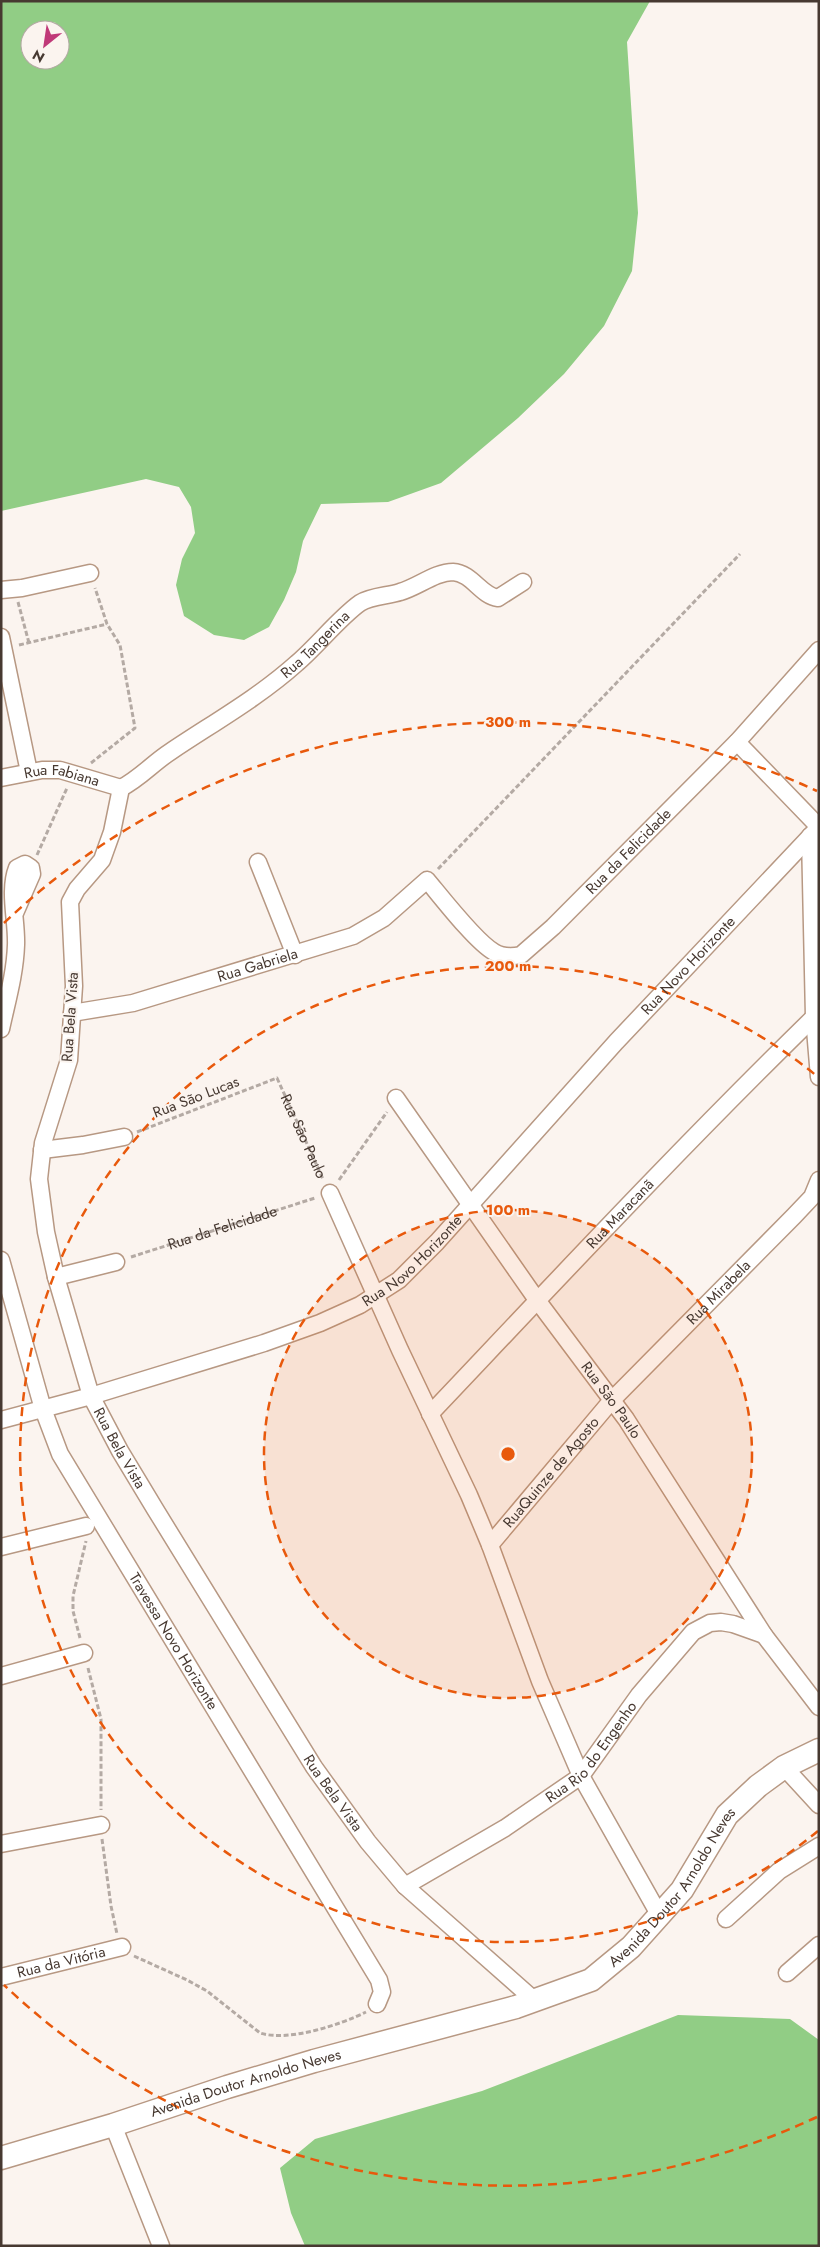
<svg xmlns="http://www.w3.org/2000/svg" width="820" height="2247" font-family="Jost,sans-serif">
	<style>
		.forest { fill: #91cd85; fill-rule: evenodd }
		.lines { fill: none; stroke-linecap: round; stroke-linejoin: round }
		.minor-casing { stroke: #b79883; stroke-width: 19 }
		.secondary-casing { stroke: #b79883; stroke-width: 25 }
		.path { stroke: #b4aaa4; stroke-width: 3; stroke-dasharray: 5 2.5; stroke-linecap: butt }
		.minor { stroke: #fff; stroke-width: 16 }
		.secondary { stroke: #fff; stroke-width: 22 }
		.ring { fill: none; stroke: #e8590c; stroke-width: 2.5; stroke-dasharray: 9 6 }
		.labels { text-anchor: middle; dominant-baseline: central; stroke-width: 4; stroke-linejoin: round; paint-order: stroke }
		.street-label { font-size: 15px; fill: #473931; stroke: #fbf4ef }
		.centre { fill: #e8590c; stroke: #fbf4ef; stroke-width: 2.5 }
		.ring-label { font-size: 15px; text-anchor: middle; font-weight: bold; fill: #e8590c; stroke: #fbf4ef; stroke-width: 4; stroke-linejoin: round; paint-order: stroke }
	</style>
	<rect width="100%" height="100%" fill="#fbf4ef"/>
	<!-- forest -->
	<g class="forest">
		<path d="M1,1H650L627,42L638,213L632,271L604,326L564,374L518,418L441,483L388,502L321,504L303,541L296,572L284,600L269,627L244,640L214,635L184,616L176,585L182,559L195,533L191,507L179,487L146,479L1,511ZM30,30H60V60H30Z"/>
		<polygon points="678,2015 790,2019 819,2040 819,2246 305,2246 291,2213 280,2168 315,2139 482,2091"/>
	</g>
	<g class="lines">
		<defs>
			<g id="minor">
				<polyline points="1,590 22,588 90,573"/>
				<polyline points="1,637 29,772"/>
				<polyline points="737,742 819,827"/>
				<path id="s3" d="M1,778L42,770H60L121,788"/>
				<path id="s4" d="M121,788L112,832L102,860L77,889L70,902L74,986L69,1060L43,1143L39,1179L46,1232L56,1277L91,1396L120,1451L155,1509L314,1767L368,1842L405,1886L533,1999"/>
				<path id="s5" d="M121,788C139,779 153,763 170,752C213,723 258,698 297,663C317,646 340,617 360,603C371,596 388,596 400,592C418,587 435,572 453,572C472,573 481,596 498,598L523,582"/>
				<polyline points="810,836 814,1017 819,1077"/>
				<polyline points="258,862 295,955"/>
				<path id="s6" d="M72,1013L133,1003L353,936L384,918L427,880C442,898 476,942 494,952C502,957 511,957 521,955L553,927L737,742L819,650"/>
				<path d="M1,1029C7,1001 15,974 16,945C17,921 8,891 17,868L25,864L31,868L32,874L15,913"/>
				<path id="s7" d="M396,1098L537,1300L626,1419L764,1635L819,1707"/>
				<polyline points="42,1150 83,1145 124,1137"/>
				<polyline points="330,1193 400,1350 469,1495 490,1545 540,1681 581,1776 660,1916"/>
				<path id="s8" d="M1,1260L43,1409L60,1454L379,1980L382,1992L377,2004"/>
				<polyline points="56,1277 116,1262"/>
				<path id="s9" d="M430,1414C557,1280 682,1146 814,1017"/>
				<path id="s10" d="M1,1420L91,1396L264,1343L320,1323L360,1305L399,1280L437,1242L616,1042L819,827"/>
				<path id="s11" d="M490,1545L612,1400L794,1216L812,1197L819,1180"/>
				<polyline points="1,1547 86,1526"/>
				<polyline points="1,1676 84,1653"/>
				<polyline points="784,1767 819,1805"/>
				<polyline points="1,1844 101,1825"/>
				<path id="s12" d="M405,1886L505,1828L581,1776L639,1695L693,1632L710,1623L721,1622L733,1624L764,1635"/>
				<polyline points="726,1919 779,1871 819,1846"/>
				<polyline points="787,1973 819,1945"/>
				<path id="s13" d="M1,1977L122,1947"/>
				<polyline points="113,2125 161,2246"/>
			</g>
			<g id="secondary">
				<path id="s14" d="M1,2158L113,2125L227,2087L314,2061L516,2007L591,1980L631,1947L682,1890L727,1815L758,1786L784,1767L819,1750"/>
			</g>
		</defs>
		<!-- minor casing -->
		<use href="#minor" class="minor-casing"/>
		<!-- secondary casing -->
		<use href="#secondary" class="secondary-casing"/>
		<!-- path -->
		<g class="path">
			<polyline points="18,602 29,643"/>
			<polyline points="19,645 107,624"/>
			<polyline points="91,763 135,728 120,645 107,624 95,588"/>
			<polyline points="37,855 67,788"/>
			<polyline points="438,869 740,554"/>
			<path id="s1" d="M137,1132L277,1078L323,1179"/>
			<polyline points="339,1180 387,1112"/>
			<path id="s2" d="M131,1257L315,1198"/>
			<polyline points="80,1638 73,1611 73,1596 86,1541"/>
			<polyline points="88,1668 101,1719 101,1810"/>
			<polyline points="102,1839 111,1906 117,1934"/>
			<path d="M134,1956L187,1980L207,1991L260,2033C288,2042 340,2025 366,2012"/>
		</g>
		<!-- minor -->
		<use href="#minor" class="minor"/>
		<!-- secondary -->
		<use href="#secondary" class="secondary"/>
	</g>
	<!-- distance rings -->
	<circle cx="508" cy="1454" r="244" fill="#e8590c" fill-opacity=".12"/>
	<g class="ring">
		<circle cx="508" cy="1454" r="244"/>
		<path d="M818 1831A488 488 0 1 1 818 1077"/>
		<path d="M817 2117A732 732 0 0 1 4 1985M4 923A732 732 0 0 1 817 791"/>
	</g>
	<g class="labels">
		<!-- street labels -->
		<g class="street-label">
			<text stroke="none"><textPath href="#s5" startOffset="242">Rua Tangerina</textPath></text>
			<text stroke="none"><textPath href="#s3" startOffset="62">Rua Fabiana</textPath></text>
			<text stroke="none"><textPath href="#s6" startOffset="661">Rua da Felicidade</textPath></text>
			<text stroke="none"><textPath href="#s6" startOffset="192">Rua Gabriela</textPath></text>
			<text stroke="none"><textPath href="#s10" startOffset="851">Rua Novo Horizonte</textPath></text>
			<text transform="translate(70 1017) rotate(-86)">Rua Bela Vista</text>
			<text transform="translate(196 1097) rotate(-21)">Rua São Lucas</text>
			<text stroke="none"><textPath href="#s1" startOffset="214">Rua São Paulo</textPath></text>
			<text stroke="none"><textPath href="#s9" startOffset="276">Rua Maracanã</textPath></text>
			<text stroke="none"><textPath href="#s2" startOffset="96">Rua da Felicidade</textPath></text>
			<text stroke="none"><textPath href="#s10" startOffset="446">Rua Novo Horizonte</textPath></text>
			<text stroke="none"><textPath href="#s11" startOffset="341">Rua Mirabela</textPath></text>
			<text stroke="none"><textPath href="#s7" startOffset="371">Rua São Paulo</textPath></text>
			<text stroke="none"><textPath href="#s4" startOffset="692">Rua Bela Vista</textPath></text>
			<text stroke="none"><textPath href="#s11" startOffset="95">RuaQuinze de Agosto</textPath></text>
			<text stroke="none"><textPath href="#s8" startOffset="422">Travessa Novo Horizonte</textPath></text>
			<text stroke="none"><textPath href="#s12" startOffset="232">Rua Rio do Engenho</textPath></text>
			<text stroke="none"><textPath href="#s4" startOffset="1098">Rua Bela Vista</textPath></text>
			<text stroke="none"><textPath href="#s14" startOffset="741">Avenida Doutor Arnoldo Neves</textPath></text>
			<text stroke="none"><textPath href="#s13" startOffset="62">Rua da Vitória</textPath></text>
			<text stroke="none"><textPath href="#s14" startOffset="256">Avenida Doutor Arnoldo Neves</textPath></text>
		</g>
	</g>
	<circle cx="508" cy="1454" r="8" class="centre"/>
	<g class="ring-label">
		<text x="508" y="727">300 m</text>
		<text x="508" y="971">200 m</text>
		<text x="508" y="1215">100 m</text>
	</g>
	<!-- border -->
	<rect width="820" height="2247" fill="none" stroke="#473931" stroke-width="5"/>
	<!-- north arrow -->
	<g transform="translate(45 45) rotate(210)"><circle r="24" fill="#fbf4ef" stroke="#b3a9a3"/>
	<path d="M0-4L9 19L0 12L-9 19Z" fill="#c03978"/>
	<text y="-8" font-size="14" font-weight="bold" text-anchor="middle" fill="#473931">N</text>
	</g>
</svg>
